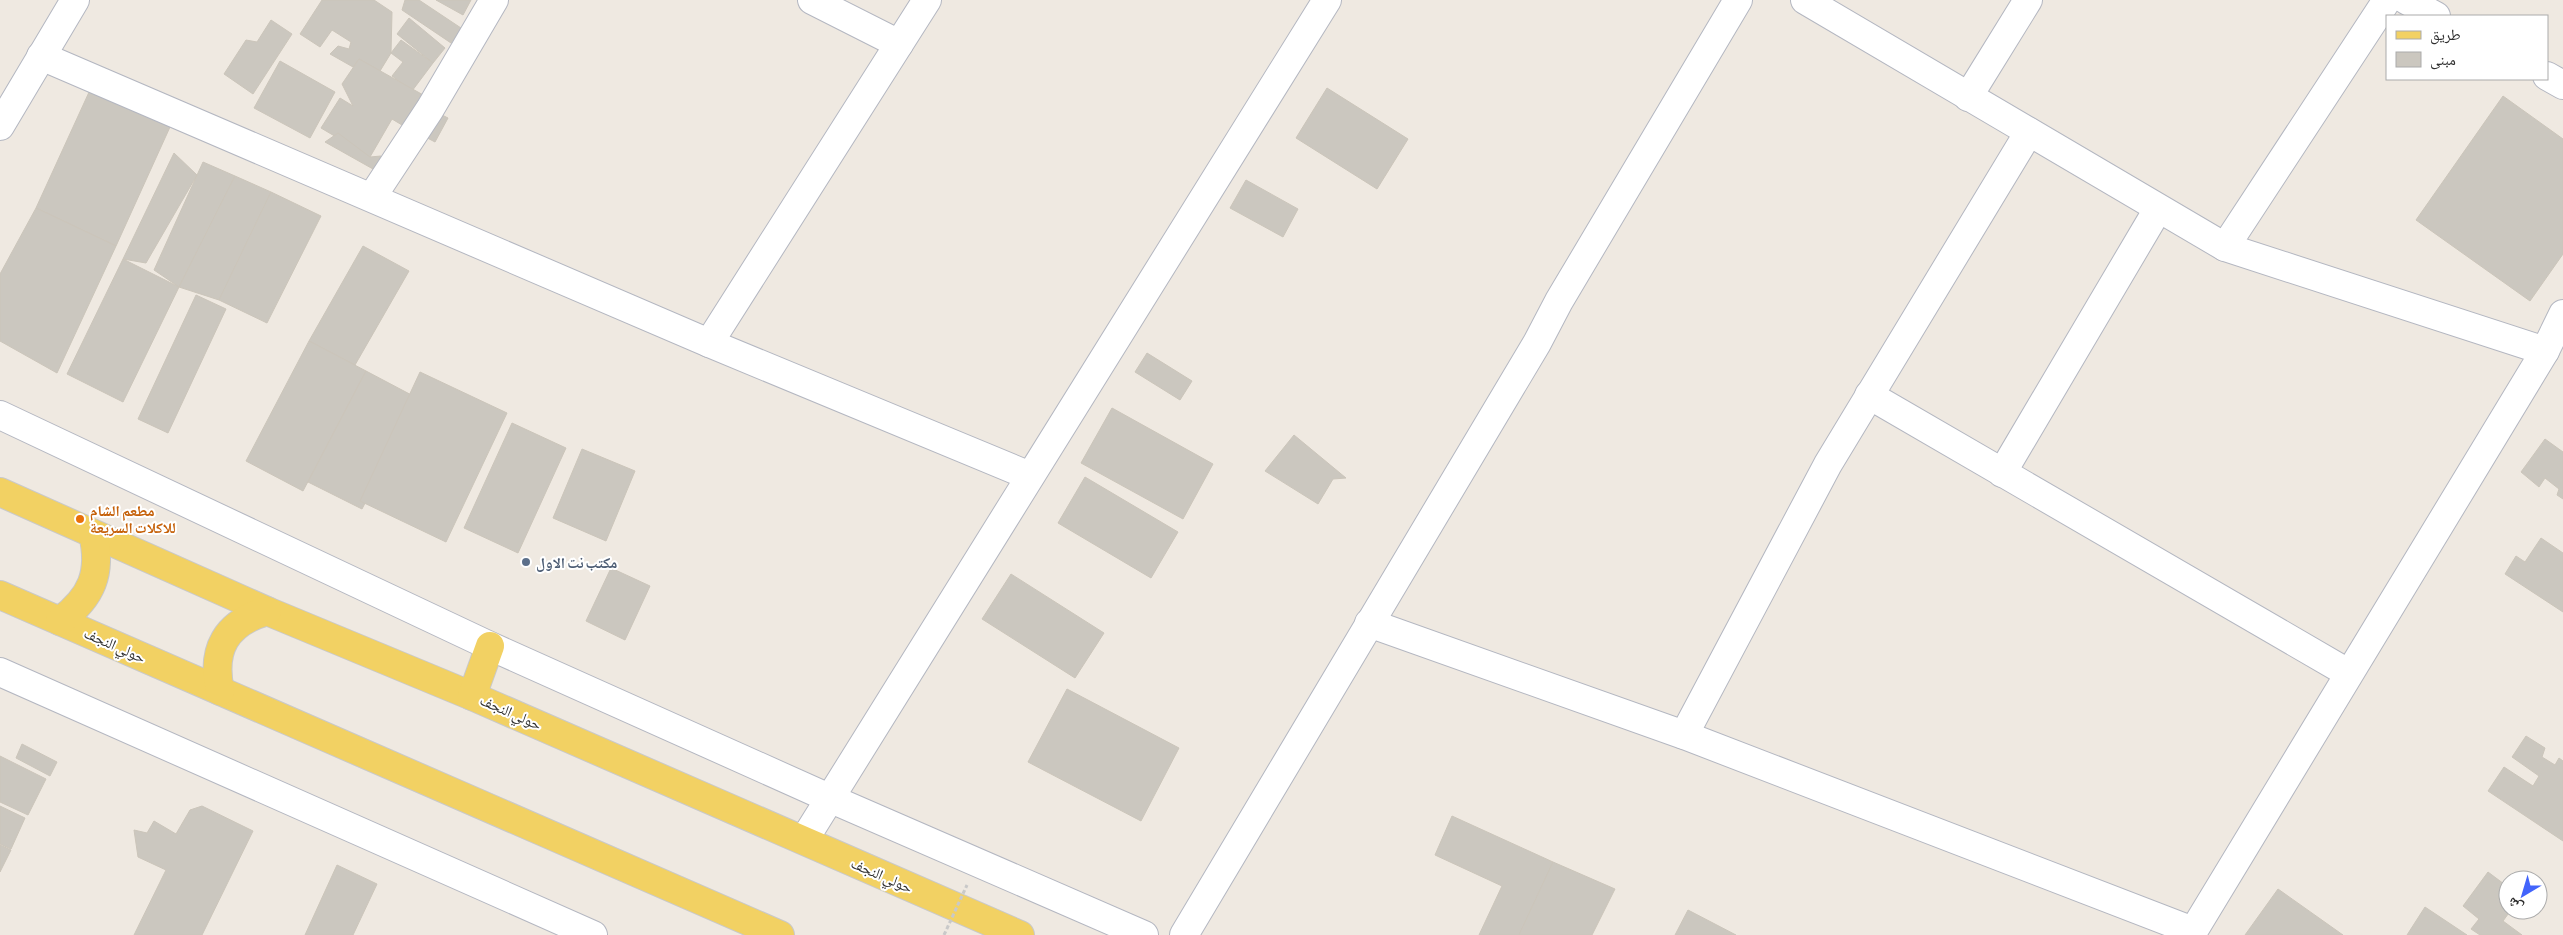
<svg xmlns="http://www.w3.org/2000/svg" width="2563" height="935" font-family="'Asap Condensed','Noto Naskh Arabic',sans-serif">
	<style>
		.building { fill: #cbc7bf; stroke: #cbc5ba }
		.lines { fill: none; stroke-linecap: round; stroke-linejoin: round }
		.minor-casing { stroke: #b4b7c1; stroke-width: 30 }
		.primary-casing { stroke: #c9c9c9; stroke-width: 30 }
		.minor { stroke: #fff; stroke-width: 28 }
		.primary { stroke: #f2d163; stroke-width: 28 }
		.path-bridge { stroke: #c9c9c9; stroke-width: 3; stroke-dasharray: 4 2.5; stroke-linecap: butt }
		.food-dot { fill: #e8710a; stroke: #fff; stroke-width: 2 }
		.service-dot { fill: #5c6f8a; stroke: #fff; stroke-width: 2 }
		.labels { text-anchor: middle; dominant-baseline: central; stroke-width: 4; stroke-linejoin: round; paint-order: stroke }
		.food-label { font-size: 15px; font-weight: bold; fill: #c56008; stroke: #fff; text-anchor: start }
		.service-label { font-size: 15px; font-weight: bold; fill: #4e5e75; stroke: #fff; text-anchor: start }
		.street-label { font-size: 15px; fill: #2e2e2e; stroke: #fff }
	</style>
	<rect width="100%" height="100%" fill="#efe9e1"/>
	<!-- building -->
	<g class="building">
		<polygon points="322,0 374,0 392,12 391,53 380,71 359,59 353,67 330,54 338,46 349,49 351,42 332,30 320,47 300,34"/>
		<polygon points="405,0 419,0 461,28 451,43 402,10"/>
		<polygon points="436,0 471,0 463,15"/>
		<polygon points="409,18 445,48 433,63 397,34"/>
		<polygon points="271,20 292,34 253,94 224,74 246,40 257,42"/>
		<polygon points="401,40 433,63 412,91 392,76 403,62 391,53"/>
		<polygon points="359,59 425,96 407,128 392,119 370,157 321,128 340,98 353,106 342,84"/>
		<polygon points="280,61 335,92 310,138 254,108"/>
		<polygon points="1327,88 1408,139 1377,189 1296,138"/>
		<polygon points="90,90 170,127 116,246 36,208"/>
		<polygon points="2503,96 2563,139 2563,254 2530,301 2416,220"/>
		<polygon points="430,109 448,118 435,142 418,133"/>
		<polygon points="338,133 370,157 381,156 373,169 325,142"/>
		<polygon points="174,153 197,175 146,263 123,259"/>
		<polygon points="203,162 235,176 179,287 154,270"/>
		<polygon points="235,176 271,192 219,300 179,287"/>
		<polygon points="1246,180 1298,209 1283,237 1230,208"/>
		<polygon points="271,192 321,216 267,323 219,300"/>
		<polygon points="36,208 116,246 57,373 0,341 0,274"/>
		<polygon points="363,246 409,271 355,365 309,341"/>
		<polygon points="123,259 179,287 123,402 67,374"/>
		<polygon points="196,295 226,309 168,433 138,419"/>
		<polygon points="309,341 366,371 303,491 246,461"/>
		<polygon points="1147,353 1192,381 1180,400 1135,372"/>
		<polygon points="366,371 419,399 362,509 308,482"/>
		<polygon points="420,372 507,413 446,542 360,501"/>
		<polygon points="1112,408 1213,464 1183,519 1081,463"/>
		<polygon points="512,423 566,448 518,553 464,528"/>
		<polygon points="1294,435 1346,478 1333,479 1318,504 1265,471"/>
		<polygon points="2545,439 2563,452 2563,499 2557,495 2559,489 2545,478 2539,487 2521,472"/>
		<polygon points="582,449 635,471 606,541 553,518"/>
		<polygon points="1085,477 1178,532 1151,578 1058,523"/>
		<polygon points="2541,538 2563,553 2563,612 2505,574 2516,556 2525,562"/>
		<polygon points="611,568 650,586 625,640 586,621"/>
		<polygon points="1011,574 1104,633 1075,678 982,619"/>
		<polygon points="1067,689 1179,748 1141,821 1028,762"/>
		<polygon points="2526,736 2545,748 2542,757 2555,765 2559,758 2563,761 2563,841 2488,791 2504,767 2533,786 2539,776 2512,757"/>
		<polygon points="22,744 57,762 50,776 16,758"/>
		<polygon points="0,756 46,779 28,815 0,802"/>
		<polygon points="0,806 25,818 11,849 0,844"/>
		<polygon points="202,806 253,831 202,935 134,935 166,870 138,857 134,830 147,833 154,821 176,834 190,810"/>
		<polygon points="1452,816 1553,862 1519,935 1479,935 1502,886 1435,855"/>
		<polygon points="0,845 11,850 0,872"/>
		<polygon points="1553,862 1615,889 1592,935 1519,935"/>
		<polygon points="337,865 377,884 353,935 305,935"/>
		<polygon points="2488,872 2508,887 2508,910 2511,910 2503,921 2522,935 2480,935 2471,929 2479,919 2463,906"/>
		<polygon points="2278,889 2343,935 2245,935"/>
		<polygon points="2425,907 2467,935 2407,935"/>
		<polygon points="1688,910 1736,935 1675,935"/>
	</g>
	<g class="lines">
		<defs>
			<g id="minor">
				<polyline points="812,0 899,44"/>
				<polyline points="1805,0 2225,247 2545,351"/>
				<polyline points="2406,0 2436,16"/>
				<polyline points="41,56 709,343 1030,476"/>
				<polyline points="2547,76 2563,85"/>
				<polyline points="1968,97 2028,0"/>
				<polyline points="0,126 75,0"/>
				<polyline points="372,197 430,109 494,0"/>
				<polyline points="2225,247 2387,0"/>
				<polyline points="709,343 927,0"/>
				<polyline points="1869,395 2348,673"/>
				<polyline points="0,415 490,646 829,798 1144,935"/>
				<polyline points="2002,473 2158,209"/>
				<polyline points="1369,623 1684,735 2193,931"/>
				<polyline points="0,672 593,935"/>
				<polyline points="1684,735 1828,464 2029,132"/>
				<polyline points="804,840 1327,0"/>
				<polyline points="1184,935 1537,343 1559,301 1738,0"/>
				<polyline points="2191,935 2545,351 2563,314"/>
			</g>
			<g id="primary">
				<polyline points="0,492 267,611 472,696 1020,935"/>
				<polyline points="0,595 780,935"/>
				<path d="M60,621C92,597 102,573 93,534"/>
				<path d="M220,691C211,649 226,623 267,611"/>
				<polyline points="472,696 490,646"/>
			</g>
		</defs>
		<!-- minor casing -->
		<use href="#minor" class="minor-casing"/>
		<!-- primary casing -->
		<use href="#primary" class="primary-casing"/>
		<!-- minor -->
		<use href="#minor" class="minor"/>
		<!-- primary -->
		<use href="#primary" class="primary"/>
		<!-- path-bridge -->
		<polyline class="path-bridge" points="944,935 967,885"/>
	</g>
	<!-- markers -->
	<circle class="food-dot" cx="80" cy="519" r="5"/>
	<circle class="service-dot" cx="526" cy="562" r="5"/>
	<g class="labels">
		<!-- food labels -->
		<g class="food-label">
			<text x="90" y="510">مطعم الشام<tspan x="90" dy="17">للاكلات السريعة</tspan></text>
		</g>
		<!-- service labels -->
		<g class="service-label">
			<text x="536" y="562">مكتب نت الاول</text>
		</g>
		<!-- street labels -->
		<g class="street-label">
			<text transform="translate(115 645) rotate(24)">حولي النجف</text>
			<text transform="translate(511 712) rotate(24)">حولي النجف</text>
			<text transform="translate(882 875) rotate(24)">حولي النجف</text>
		</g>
	</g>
	<!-- legend -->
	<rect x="2386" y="15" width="162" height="65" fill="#ffffff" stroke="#ababab"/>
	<rect x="2396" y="31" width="25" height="8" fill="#f2d163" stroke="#ababab"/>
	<text x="2430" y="40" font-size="15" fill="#2e2e2e">طريق</text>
	<rect x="2396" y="52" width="25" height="15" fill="#cbc7bf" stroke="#ababab"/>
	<text x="2430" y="65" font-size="15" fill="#2e2e2e">مبنى</text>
	<!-- north arrow -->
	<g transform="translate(2523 895) rotate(218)"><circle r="24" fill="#ffffff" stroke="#ababab"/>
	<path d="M0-4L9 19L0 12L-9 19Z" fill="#4264fb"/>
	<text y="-8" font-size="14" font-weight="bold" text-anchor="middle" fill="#2e2e2e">ش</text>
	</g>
</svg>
